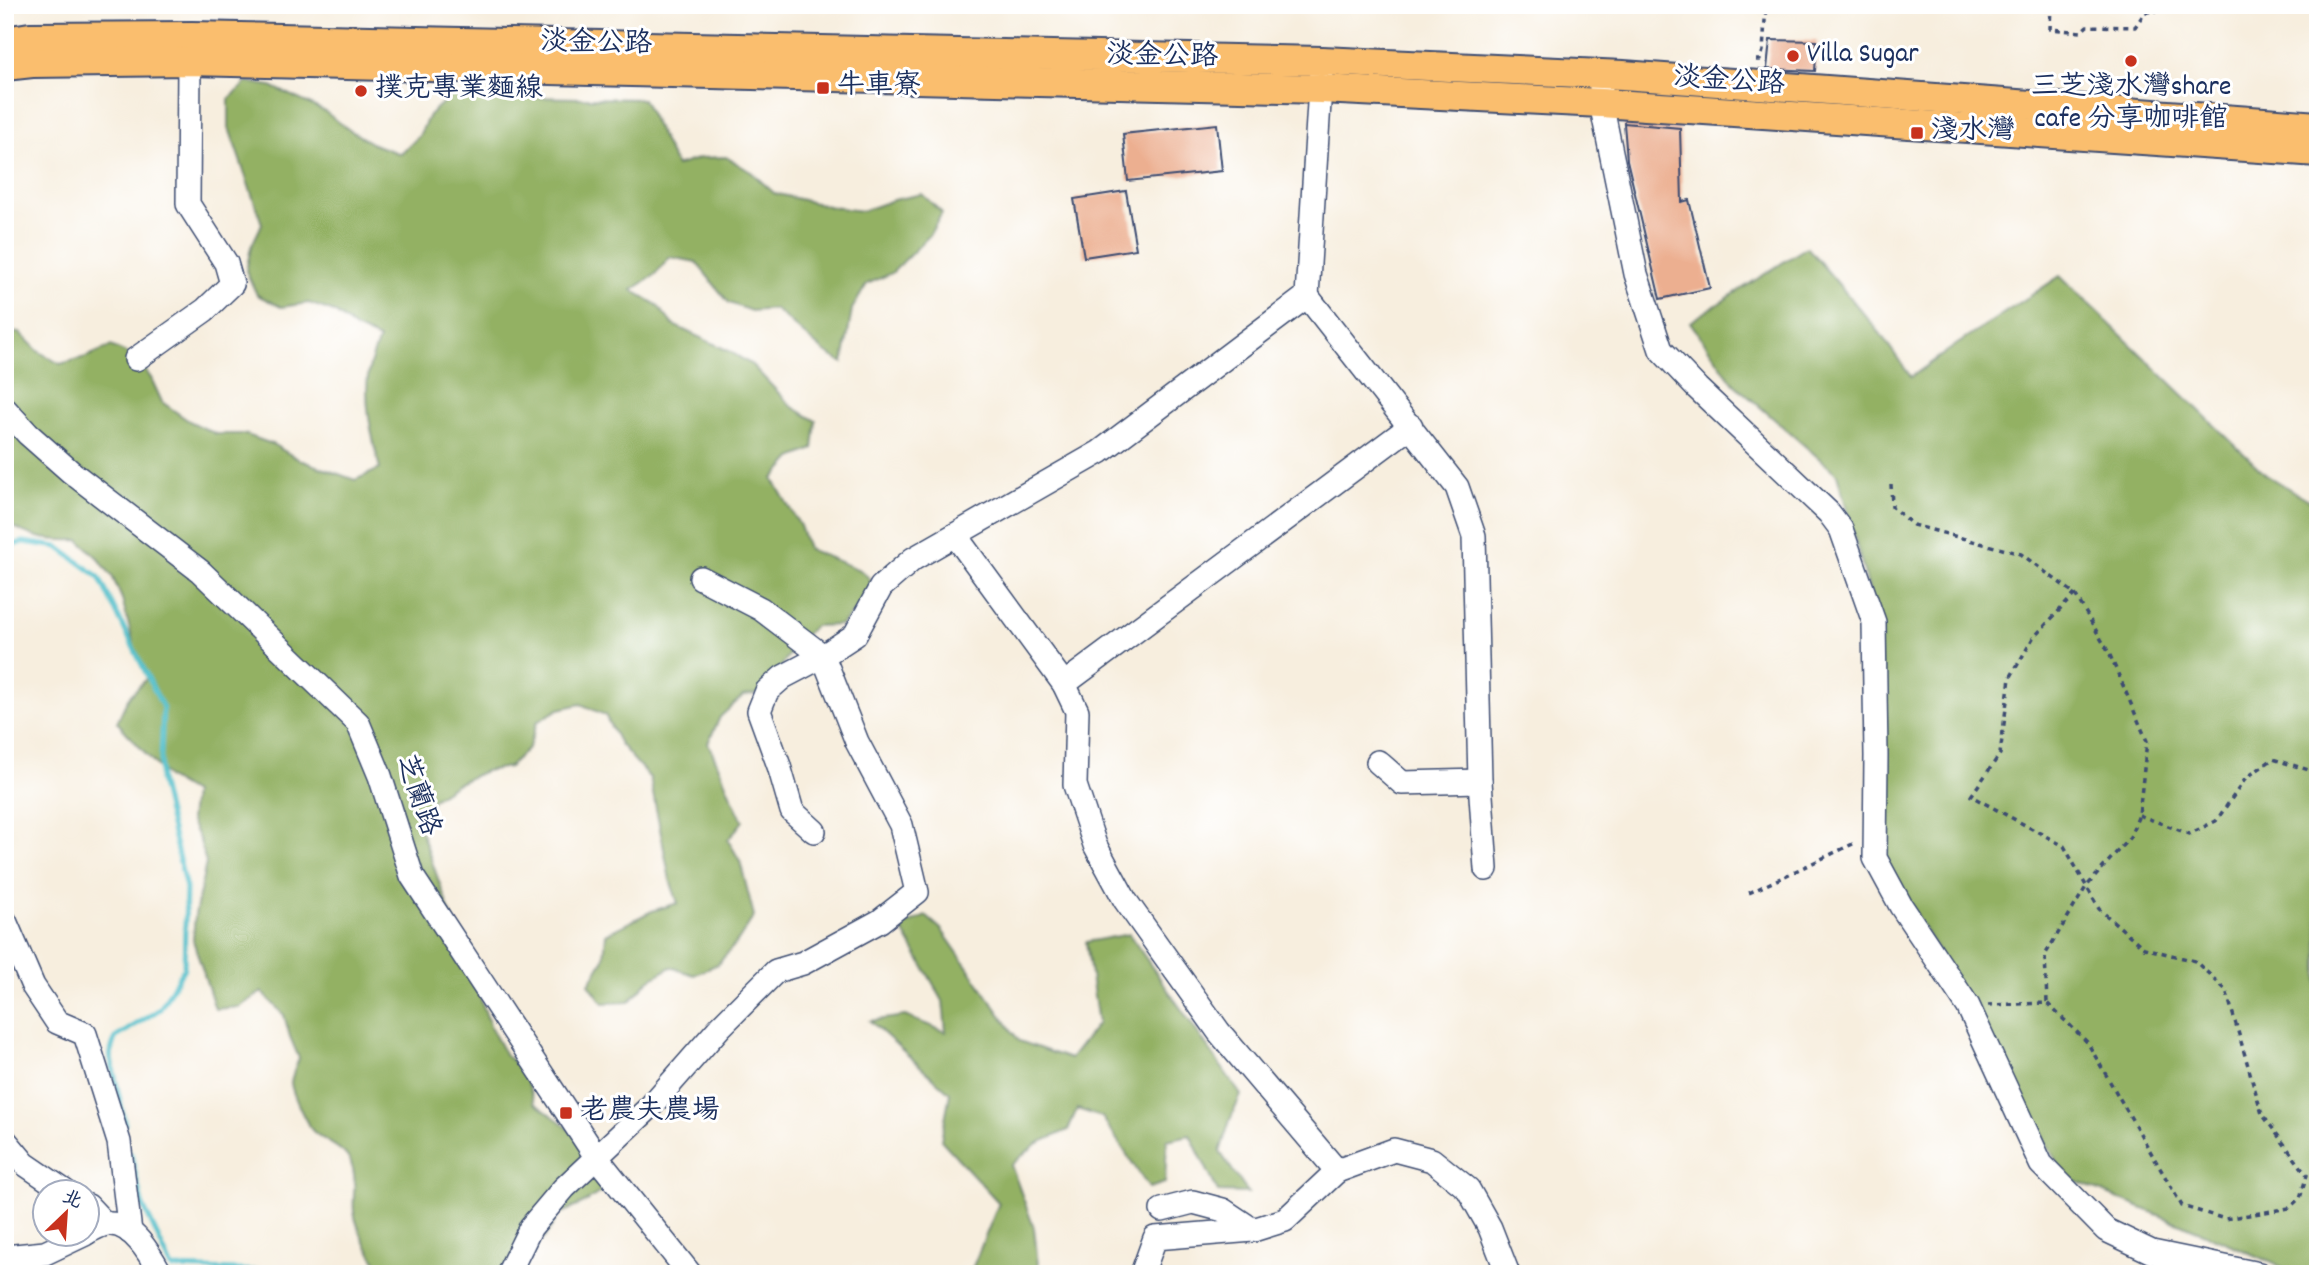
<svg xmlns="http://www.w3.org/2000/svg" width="2323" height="1279" font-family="Dekko,'LXGW WenKai TC',sans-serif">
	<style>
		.forest { fill: #93b164; stroke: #577061; stroke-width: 2 }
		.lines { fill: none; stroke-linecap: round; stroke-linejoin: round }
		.stream { stroke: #52bfca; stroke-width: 5 }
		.building { fill: #ecaf90 }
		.minor-casing { stroke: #3c4c71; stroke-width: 26 }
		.major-casing { stroke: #3c4c71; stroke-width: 32 }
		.path { stroke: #3c4c71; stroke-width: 3.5; stroke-dasharray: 5 5; stroke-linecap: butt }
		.minor { stroke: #fff; stroke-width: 23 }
		.major { stroke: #fabe6e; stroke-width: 28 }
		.poi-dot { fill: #c8321e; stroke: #fff; stroke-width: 2.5 }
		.labels { text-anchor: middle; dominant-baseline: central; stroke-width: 6; stroke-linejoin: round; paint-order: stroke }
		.street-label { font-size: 28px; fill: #1b2f5e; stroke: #fff }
		.poi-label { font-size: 28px; fill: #1b2f5e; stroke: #fff; text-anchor: start }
	</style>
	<rect width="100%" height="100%" fill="#fff"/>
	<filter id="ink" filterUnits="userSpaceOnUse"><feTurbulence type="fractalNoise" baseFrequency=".0143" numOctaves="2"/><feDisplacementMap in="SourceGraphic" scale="14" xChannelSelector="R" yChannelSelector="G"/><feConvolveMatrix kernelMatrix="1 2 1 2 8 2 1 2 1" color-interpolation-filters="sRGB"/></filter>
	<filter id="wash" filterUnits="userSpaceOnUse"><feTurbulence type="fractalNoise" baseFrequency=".00686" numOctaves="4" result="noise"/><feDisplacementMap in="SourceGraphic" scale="28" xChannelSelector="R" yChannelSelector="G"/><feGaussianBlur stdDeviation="1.57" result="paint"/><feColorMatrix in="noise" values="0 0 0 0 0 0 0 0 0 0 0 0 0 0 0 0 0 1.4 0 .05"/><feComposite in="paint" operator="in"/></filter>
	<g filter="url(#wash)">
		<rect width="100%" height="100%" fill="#f7eede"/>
		<!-- forest -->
		<g class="forest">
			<path d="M247,82L271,86L324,111L348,129L373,144L401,154L419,136L429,115L450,96L643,99L676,166L700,158L726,157L751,172L774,193L832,207L862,211L893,200L922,194L942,213L929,236L892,273L867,284L852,309L843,363L823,351L775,309L751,311L729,303L696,262L670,257L655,275L632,290L657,305L673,325L729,351L752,365L791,406L816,421L813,449L792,458L773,479L800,526L808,549L860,570L885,592L860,605L841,625L814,626C791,649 781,662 770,692L743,696L720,717L708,743C721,769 729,795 743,821L728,840L740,861L754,916L738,941L718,964L694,975L671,967L649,980L629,1002L603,1003L589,984L604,959L606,934L652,911L678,903L670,880L650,778L620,744L605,715L581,704L559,709L537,722L529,747L509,767L485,771L456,784L433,799L420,828L491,1028L505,1054L525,1073L534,1103L561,1122L604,1161L603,1190L584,1203L559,1214L545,1237L503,1274H386C373,1260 357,1231 354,1212C352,1196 358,1179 351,1163C344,1147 326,1143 314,1132C307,1126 292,1093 291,1083C291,1076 297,1065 299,1058L290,1037L284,1015L262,992L239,1007L215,1009L193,940L195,915L206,863L200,841L190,820L193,793L168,778L117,722L128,698L147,678L137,657L122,599L113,578L99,559L79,540C47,541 33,539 5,522V332L20,333L38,351L60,364L86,357L111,346L135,357L151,378L162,402L189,421L216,434H244L272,444L300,460L355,480L380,469C372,436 362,398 370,365C372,357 376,348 379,339L355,328L334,312L309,303L281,307L257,295L246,271L251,247L262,224L229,128V99Z"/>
			<polygon points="1807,247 1880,333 1911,377 1956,345 2060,276 2266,475 2318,506 2318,1274 2297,1274 2220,1240 2065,1177 1993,1045 1888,868 1869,759 1872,601 1837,474 1734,384 1690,322"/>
			<polygon points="926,916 941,929 1019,1041 1070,1059 1098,1023 1086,942 1129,934 1241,1095 1230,1120 1220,1152 1248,1193 1218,1192 1190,1135 1167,1140 1165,1183 1149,1188 1102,1117 1077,1109 1068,1130 1036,1144 1011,1165 1034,1228 1039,1274 959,1274 972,1269 999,1203 941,1140 950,1093 870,1021 905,1016 946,1032 943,1001 901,927"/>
		</g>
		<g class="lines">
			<!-- stream -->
			<g class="stream">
				<polyline points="5,547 24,542 58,547 99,577 163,708 160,780 186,888 184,968 160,1009 115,1038 110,1054 125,1124"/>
				<polyline points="131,1154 142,1203 172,1268 267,1271"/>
			</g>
		</g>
		<g id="blocks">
			<!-- building -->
			<g class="building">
				<polygon points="1770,40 1817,41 1815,71 1767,69"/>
				<polygon points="1624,123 1680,128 1682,202 1689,200 1710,288 1660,299 1627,160"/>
				<polygon points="1217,124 1222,171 1128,181 1123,134"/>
				<polygon points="1126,191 1136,249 1084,257 1074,199"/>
			</g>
		</g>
	</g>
	<g filter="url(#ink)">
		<use href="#blocks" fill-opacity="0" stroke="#3c4c71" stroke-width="2"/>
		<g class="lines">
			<defs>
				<g id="minor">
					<polyline points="1601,89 1601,103 1636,274 1661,350 1697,388 1829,513 1841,529 1874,622 1876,756 1875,858 1901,906 1968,1006 2041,1164 2106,1230 2152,1252 2259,1274"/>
					<polyline points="1307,296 1457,487 1474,536 1480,781 1486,869"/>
					<polyline points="136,359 205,310 232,284 226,263 188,204 189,61"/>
					<polyline points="5,409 28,434 71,472 200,571 358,723 380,776 412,876 597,1158 690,1274"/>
					<polyline points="955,535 1064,684 1077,711 1075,785 1095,845 1125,900 1219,1032 1337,1171 1285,1220 1253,1230 1155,1238 1142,1274"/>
					<polyline points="1064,684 1411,426"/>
					<polyline points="1378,762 1402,783 1480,781"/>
					<polyline points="814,831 792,811 779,766 759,711 767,691 783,677 823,656 855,635 881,587 913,559 1100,452 1307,296 1321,71"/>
					<polyline points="5,921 33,986 57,1022 85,1034 119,1142 130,1232"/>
					<polyline points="5,1140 25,1164 66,1192"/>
					<polyline points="1337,1171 1394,1150 1432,1160 1468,1189 1490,1228 1508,1274"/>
					<polyline points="88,1206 105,1224"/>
					<polyline points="1162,1210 1193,1202 1223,1210 1253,1230"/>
					<path d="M88,1232C94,1229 101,1224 109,1224C133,1223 151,1256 161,1274"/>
					<polyline points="5,1257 45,1253 85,1234"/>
					<polyline points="508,1274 531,1227 564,1188 650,1107 721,1026 776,971 803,963 880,921 917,892 901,825 857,742 823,656 761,609 701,578"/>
				</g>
				<g id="major">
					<polyline points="5,41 30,37 192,36 1322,61 1623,75 2318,126"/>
					<polyline points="5,66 32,63 189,61 1321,89 1601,103 2318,152"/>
				</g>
			</defs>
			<!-- minor casing -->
			<use href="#minor" class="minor-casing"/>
			<!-- major casing -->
			<use href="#major" class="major-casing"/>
			<!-- path -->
			<g class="path">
				<polyline points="148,5 151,13"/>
				<polyline points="2051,5 2050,29 2081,32 2087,26 2135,27 2145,12 2167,10 2169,5"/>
				<polyline points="1756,60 1760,60 1763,51 1766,5"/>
				<polyline points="1891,484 1892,507 1913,525 2021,554 2075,594 2109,653 2147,741 2139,815 2130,837 2086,887 2045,955 2047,1003"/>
				<polyline points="2139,815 2189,834 2216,821 2246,778 2273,759 2315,772"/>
				<polyline points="1749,893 1857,842"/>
				<polyline points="1988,1005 2047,1003 2087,1042 2182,1206 2225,1219 2289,1208 2300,1198 2307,1175 2262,1114 2226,990 2195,961 2144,948 2099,909 2064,846 1971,796 2000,754 2010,678 2033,638 2075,594"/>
			</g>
			<!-- minor -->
			<use href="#minor" class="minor"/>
			<!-- major -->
			<use href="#major" class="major"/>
		</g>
	</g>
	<!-- markers -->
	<g class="poi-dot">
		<circle cx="1793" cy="56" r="7"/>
		<circle cx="2131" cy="61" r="7"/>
		<rect x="816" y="81" width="14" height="14" rx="3.5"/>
		<circle cx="361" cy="91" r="7"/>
		<rect x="1910" y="126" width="14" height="14" rx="3.5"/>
		<rect x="559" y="1106" width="14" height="14" rx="3.5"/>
	</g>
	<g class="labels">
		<!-- street labels -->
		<g class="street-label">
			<text transform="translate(596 45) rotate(1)">淡金公路</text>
			<text transform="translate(1162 58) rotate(1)">淡金公路</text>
			<text transform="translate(1729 83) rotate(4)">淡金公路</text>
			<text transform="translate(416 796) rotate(71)">芝蘭路</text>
		</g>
		<!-- poi labels -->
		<g class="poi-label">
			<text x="1807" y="56">Villa Sugar</text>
			<text x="837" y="88">牛車寮</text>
			<text x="2131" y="89" text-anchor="middle">三芝淺水灣share<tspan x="2131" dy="32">cafe 分享咖啡館</tspan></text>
			<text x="375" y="91">撲克專業麵線</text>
			<text x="1931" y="133">淺水灣</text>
			<text x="580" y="1113">老農夫農場</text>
		</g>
	</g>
	<!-- margin -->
	<rect width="2323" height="1279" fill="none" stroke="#fff" stroke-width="28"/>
	<!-- north arrow -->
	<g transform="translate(66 1213) rotate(25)"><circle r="33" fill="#ffffff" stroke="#a4acbf" stroke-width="2"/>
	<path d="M0-5L12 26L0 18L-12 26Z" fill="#c8321e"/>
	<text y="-10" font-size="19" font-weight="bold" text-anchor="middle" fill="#1b2f5e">北</text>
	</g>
</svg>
